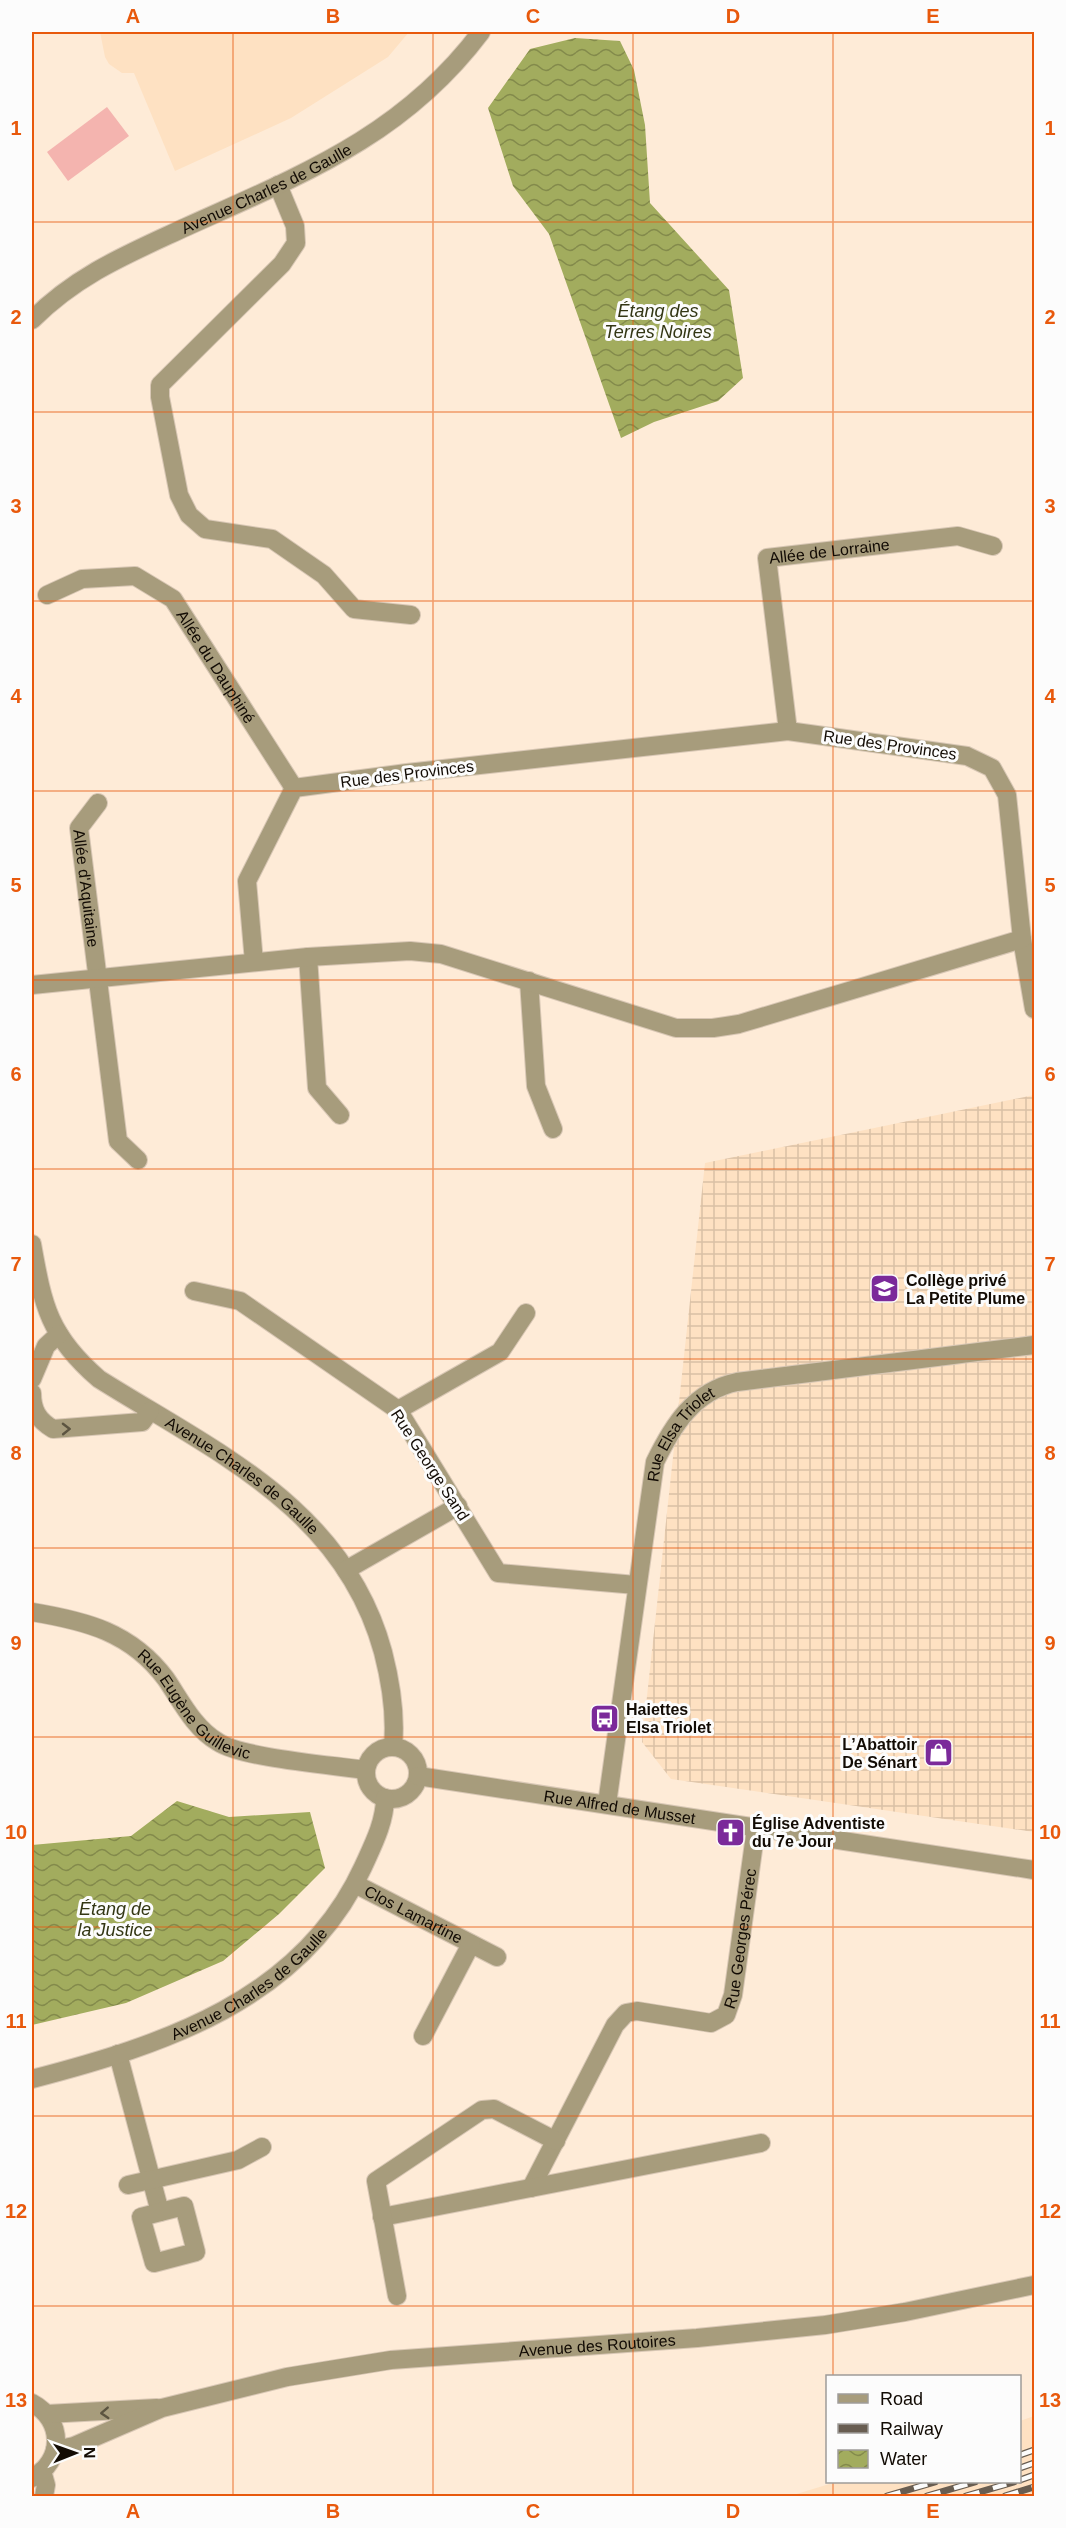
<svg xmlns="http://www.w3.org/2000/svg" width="1066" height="2528" font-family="Arial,sans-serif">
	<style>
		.built { fill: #fee1c2 }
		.industrial { fill: url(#industrial-grid) }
		.park { fill: #f4b4af }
		.water { fill: url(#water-waves) }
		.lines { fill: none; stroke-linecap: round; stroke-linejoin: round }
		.minor-casing { stroke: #d8c7b5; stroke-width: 20 }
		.minor { stroke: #a79c7c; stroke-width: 18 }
		.rail-casing { stroke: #685d51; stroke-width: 7 }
		.rail { stroke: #fcfcfc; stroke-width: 4.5; stroke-dasharray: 14; stroke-linecap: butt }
		.oneway { stroke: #5c5440 }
		.grid { fill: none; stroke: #e8590c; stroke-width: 1.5; stroke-opacity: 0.55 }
		.labels { text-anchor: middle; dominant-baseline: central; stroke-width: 6; stroke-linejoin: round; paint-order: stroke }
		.street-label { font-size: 16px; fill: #120b04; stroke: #fcfcfc }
		.poi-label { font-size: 16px; font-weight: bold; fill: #120b04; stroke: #fcfcfc; text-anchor: start }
		.water-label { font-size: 18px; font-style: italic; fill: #333614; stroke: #fcfcfc }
		.neatline { fill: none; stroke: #e8590c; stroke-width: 2 }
		.grid-label { font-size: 20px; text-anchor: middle; font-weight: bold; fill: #e8590c }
	</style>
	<defs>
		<pattern id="industrial-grid" width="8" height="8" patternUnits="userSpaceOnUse" patternTransform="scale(1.5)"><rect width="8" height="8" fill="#fee1c2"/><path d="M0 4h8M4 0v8" fill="none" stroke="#d9c0a5"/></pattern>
		<pattern id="water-waves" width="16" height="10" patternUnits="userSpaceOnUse" patternTransform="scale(1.5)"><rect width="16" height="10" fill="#a2ac5e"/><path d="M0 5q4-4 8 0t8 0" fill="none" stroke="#838a4b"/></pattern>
	</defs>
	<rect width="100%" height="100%" fill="#feebd7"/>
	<!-- built -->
	<g class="built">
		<polygon points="100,32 409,32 388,57 291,118 175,171 134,73 122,73 109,64 105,57"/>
		<polygon points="1034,2416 1034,2496 790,2496 836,2482 1020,2482 1020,2421"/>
	</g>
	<!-- industrial -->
	<polygon class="industrial" points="1034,1095 1034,1832 671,1779 642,1742 705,1163"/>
	<!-- park -->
	<polygon class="park" points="107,107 129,136 68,181 47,152"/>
	<!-- water -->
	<g class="water">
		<polygon points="575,38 620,41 634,70 645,125 650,203 729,290 743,378 718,401 654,422 621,438 549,234 513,186 488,108 530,49"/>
		<polygon points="177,1801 229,1817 310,1812 325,1868 279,1914 223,1961 126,2003 32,2025 32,1845 131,1836"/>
	</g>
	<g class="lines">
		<defs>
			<g id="minor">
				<polyline points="278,185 295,226 296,243 282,264 160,385 160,397 179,495 189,515 205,529 272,539 324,575 354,609 411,615"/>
				<path id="s1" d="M32,320C78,274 128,254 186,227C301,175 403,136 481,32"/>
				<path id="s2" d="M47,595L82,579L135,576L173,599L294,788"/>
				<path id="s3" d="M788,731L767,558L958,536L993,546"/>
				<path id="s4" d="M98,803L79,828L118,1141L138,1160"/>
				<polyline points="1022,939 1034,1009"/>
				<polyline points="308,957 317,1088 340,1115"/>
				<polyline points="529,981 536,1086 553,1129"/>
				<polyline points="32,985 308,957 410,951 441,954 676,1028 713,1028 739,1024 1022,939 1007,795 992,768 967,756 788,731 407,773 294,788 247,881 254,962"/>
				<path id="s5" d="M32,1244C43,1306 49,1336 99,1379C215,1452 344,1508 383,1652C391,1683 396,1714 393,1746"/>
				<polyline points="194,1291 240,1301 398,1410 498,1573 636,1585"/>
				<polyline points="32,1379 46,1346 59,1334"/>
				<path d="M32,1393C32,1410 38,1420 53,1429L142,1422L150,1411"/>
				<polyline points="398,1410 500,1352 526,1313"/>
				<polyline points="346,1570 458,1506"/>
				<path id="s6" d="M32,1612C86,1621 131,1632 166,1679C181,1701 194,1728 218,1742C242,1758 332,1765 365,1770"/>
				<circle cx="392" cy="1773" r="26"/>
				<path id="s7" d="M418,1776L1034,1870"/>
				<path id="s8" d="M607,1804L655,1462C673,1425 694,1391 737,1382L1034,1345"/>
				<path id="s9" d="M355,1884L497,1957"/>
				<polyline points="423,2036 471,1944"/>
				<polyline points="118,2054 160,2212"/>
				<path id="s10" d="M32,2079C163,2045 302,2000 363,1867C373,1845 385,1822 385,1798"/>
				<polyline points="128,2185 238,2160 262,2147"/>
				<path id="s11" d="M531,2188L615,2025L626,2013L637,2011L711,2023L726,2015L733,1995L756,1828"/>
				<polygon points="184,2206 196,2252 154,2263 141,2217"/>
				<polyline points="382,2217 761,2143"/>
				<polyline points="397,2296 376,2181 482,2110 494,2109 556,2141"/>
				<path d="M32,2403C64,2420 64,2461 32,2478"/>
				<polyline points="47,2414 157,2408"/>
				<path id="s12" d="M55,2450L74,2446L162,2408L287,2377L391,2360L697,2338L825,2325L905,2312L1034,2285"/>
				<polyline points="42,2471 46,2485 44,2496"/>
			</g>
		</defs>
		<!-- minor casing -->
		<use href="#minor" class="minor-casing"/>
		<!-- minor -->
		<use href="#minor" class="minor"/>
		<defs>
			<g id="rail">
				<polyline points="1020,2455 1034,2450"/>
				<polyline points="1020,2468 1034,2463"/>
				<polyline points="1020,2480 1034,2475"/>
				<polyline points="887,2496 935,2482"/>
				<polyline points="927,2496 975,2482"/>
				<polyline points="966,2496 1014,2482"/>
				<polyline points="1005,2496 1034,2487"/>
			</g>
		</defs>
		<!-- rail casing -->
		<use href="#rail" class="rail-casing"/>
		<!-- rail -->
		<use href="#rail" class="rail"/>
	</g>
	<!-- one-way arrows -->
	<defs><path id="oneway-chevron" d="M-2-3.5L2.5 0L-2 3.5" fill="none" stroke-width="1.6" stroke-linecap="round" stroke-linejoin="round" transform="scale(1.5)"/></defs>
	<g class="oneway">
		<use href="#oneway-chevron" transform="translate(66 1429) rotate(-1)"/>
		<use href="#oneway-chevron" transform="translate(105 2413) rotate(177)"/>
	</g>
	<!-- grid -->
	<path class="grid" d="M233,32V2496M433,32V2496M633,32V2496M833,32V2376M32,222H1034M32,412H1034M32,601H1034M32,791H1034M32,980H1034M32,1169H1034M32,1359H1034M32,1548H1034M32,1737H1034M32,1927H1034M32,2116H1034M32,2306H1034M833,2482V2496"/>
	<!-- icons -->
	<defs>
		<symbol id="school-square" viewBox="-11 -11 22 22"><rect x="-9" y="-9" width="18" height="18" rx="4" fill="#7b2a9a" stroke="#fcfcfc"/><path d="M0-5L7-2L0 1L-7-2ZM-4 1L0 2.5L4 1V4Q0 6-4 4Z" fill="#fff"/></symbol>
		<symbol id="bus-square" viewBox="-11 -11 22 22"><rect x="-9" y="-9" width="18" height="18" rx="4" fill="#7b2a9a" stroke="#fcfcfc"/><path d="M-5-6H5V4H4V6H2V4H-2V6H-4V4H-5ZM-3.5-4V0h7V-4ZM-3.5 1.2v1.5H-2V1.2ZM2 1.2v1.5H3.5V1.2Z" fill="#fff"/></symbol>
		<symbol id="shop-square" viewBox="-11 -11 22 22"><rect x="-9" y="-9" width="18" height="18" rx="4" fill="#7b2a9a" stroke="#fcfcfc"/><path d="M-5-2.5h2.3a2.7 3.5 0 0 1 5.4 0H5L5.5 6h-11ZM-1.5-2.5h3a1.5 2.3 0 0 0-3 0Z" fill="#fff"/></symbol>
		<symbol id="church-square" viewBox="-11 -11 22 22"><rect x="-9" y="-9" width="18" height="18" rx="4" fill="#7b2a9a" stroke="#fcfcfc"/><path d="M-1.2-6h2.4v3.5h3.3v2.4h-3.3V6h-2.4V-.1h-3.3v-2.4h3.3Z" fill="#fff"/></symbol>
	</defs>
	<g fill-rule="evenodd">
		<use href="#school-square" x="868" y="1272" width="33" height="33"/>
		<use href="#bus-square" x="588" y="1702" width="33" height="33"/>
		<use href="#shop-square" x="922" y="1736" width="33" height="33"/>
		<use href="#church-square" x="714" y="1816" width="33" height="33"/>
	</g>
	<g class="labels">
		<!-- street labels -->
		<g class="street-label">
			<text stroke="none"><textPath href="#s1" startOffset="270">Avenue Charles de Gaulle</textPath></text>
			<text stroke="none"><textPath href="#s3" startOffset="237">Allée de Lorraine</textPath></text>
			<text stroke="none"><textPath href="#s2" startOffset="216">Allée du Dauphiné</textPath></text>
			<text transform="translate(890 745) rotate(8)">Rue des Provinces</text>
			<text transform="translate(407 774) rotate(-7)">Rue des Provinces</text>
			<text stroke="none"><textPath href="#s4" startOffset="92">Allée d'Aquitaine</textPath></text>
			<text stroke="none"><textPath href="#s8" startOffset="382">Rue Elsa Triolet</textPath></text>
			<text transform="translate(430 1465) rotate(57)">Rue George Sand</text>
			<text stroke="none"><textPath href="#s5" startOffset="328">Avenue Charles de Gaulle</textPath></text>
			<text stroke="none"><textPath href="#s6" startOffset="194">Rue Eugène Guillevic</textPath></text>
			<text stroke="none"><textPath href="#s7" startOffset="204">Rue Alfred de Musset</textPath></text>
			<text stroke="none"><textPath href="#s9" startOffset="66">Clos Lamartine</textPath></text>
			<text stroke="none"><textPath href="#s11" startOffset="381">Rue Georges Pérec</textPath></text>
			<text stroke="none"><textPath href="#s10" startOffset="240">Avenue Charles de Gaulle</textPath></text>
			<text stroke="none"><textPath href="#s12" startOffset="556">Avenue des Routoires</textPath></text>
		</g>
		<!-- poi labels -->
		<g class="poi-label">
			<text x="906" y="1280">Collège privé<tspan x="906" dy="18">La Petite Plume</tspan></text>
			<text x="626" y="1709">Haiettes<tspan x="626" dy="18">Elsa Triolet</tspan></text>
			<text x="917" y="1744" text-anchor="end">L’Abattoir<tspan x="917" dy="18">De Sénart</tspan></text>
			<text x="752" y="1823">Église Adventiste<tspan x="752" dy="18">du 7e Jour</tspan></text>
		</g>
		<!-- water labels -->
		<g class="water-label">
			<text x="658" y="311">Étang des<tspan x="658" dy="21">Terres Noires</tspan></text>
			<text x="115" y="1909">Étang de<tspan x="115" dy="21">la Justice</tspan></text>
		</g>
	</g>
	<!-- border -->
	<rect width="1066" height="2528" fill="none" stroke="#fcfcfc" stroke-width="66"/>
	<!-- legend -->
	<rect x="826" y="2375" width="195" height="108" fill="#fcfcfc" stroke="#9e9c99" stroke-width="1.5"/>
	<rect x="838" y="2394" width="30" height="9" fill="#a79c7c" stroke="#9e9c99" stroke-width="1.5"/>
	<text x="880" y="2405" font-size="18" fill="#120b04">Road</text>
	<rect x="838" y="2424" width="30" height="9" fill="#685d51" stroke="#9e9c99" stroke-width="1.5"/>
	<text x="880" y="2435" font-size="18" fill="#120b04">Railway</text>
	<rect x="838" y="2450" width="30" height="18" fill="url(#water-waves)" stroke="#9e9c99" stroke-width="1.5"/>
	<text x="880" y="2465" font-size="18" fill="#120b04">Water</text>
	<!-- north arrow -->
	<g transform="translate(75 2453) rotate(89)" stroke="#fcfcfc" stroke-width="4.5" paint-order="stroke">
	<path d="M0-4.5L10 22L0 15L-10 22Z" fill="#120b04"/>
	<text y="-9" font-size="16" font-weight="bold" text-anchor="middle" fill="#120b04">N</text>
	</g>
	<rect x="33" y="33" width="1000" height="2462" class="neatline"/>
	<g class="grid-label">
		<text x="133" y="23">A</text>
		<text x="333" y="23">B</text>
		<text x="533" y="23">C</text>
		<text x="733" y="23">D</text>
		<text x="933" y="23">E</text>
		<text x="16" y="135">1</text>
		<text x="1050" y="135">1</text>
		<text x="16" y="324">2</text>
		<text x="1050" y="324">2</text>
		<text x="16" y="513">3</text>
		<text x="1050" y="513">3</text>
		<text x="16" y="703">4</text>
		<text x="1050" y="703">4</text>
		<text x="16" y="892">5</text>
		<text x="1050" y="892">5</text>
		<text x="16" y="1081">6</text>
		<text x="1050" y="1081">6</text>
		<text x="16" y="1271">7</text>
		<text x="1050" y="1271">7</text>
		<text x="16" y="1460">8</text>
		<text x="1050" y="1460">8</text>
		<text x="16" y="1650">9</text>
		<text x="1050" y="1650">9</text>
		<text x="16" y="1839">10</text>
		<text x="1050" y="1839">10</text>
		<text x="16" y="2028">11</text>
		<text x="1050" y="2028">11</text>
		<text x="16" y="2218">12</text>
		<text x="1050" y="2218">12</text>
		<text x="16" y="2407">13</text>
		<text x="1050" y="2407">13</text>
		<text x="133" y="2518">A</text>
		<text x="333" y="2518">B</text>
		<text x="533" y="2518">C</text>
		<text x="733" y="2518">D</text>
		<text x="933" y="2518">E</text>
	</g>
</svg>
